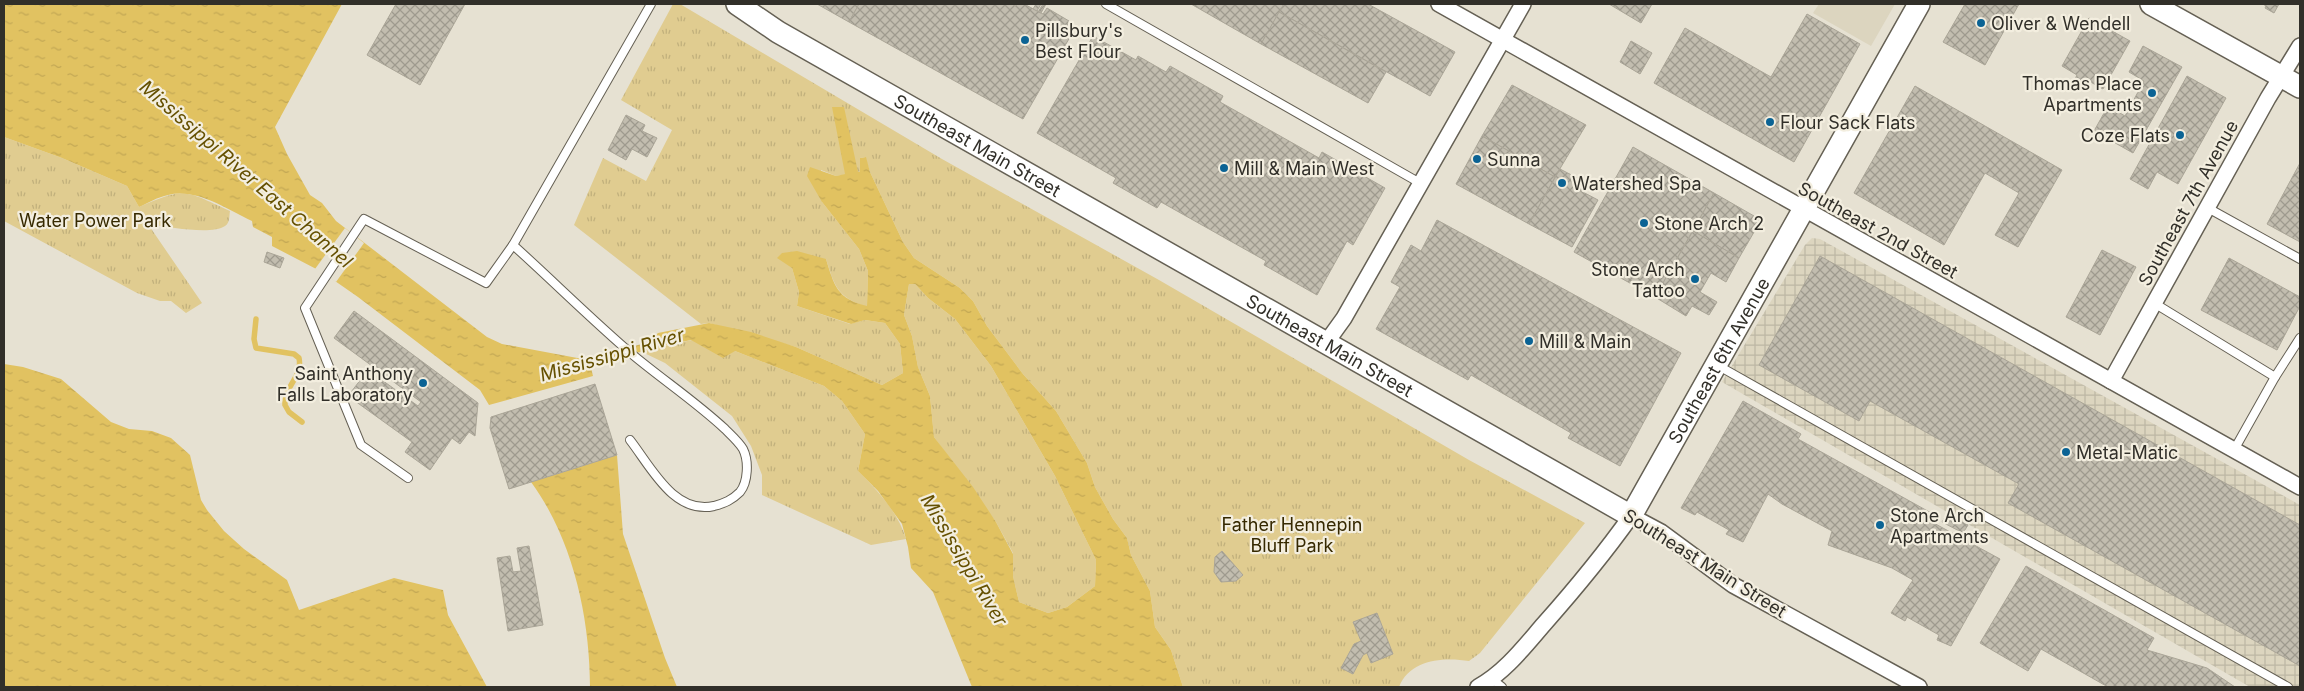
<svg xmlns="http://www.w3.org/2000/svg" width="2304" height="691" font-family="Inter,sans-serif">
	<style>
		.built { fill: #dcd5bf }
		.industrial { fill: url(#industrial-grid) }
		.grass { fill: url(#grass-tufts) }
		.water { fill: url(#water-ripples); fill-rule: evenodd }
		.pier { fill: #e6e1d2 }
		.lines { fill: none; stroke-linecap: round; stroke-linejoin: round }
		.stream { stroke: #e1c261; stroke-width: 5.5 }
		.building { fill: url(#building-cross-hatch); stroke: #aaa597 }
		.lane-casing { stroke: #656054; stroke-width: 10 }
		.street-casing { stroke: #656054; stroke-width: 18 }
		.secondary-casing { stroke: #656054; stroke-width: 24 }
		.lane { stroke: #fff; stroke-width: 8 }
		.street { stroke: #fff; stroke-width: 15 }
		.secondary { stroke: #fff; stroke-width: 21 }
		.poi-dot { fill: #0b6394; stroke: #f3eedf; stroke-width: 2 }
		.labels { text-anchor: middle; dominant-baseline: central; stroke-width: 4.5; stroke-linejoin: round; paint-order: stroke }
		.poi-label { font-size: 18px; fill: #312f29; stroke: #f3eedf; text-anchor: start }
		.street-label { font-size: 18px; fill: #312f29; stroke: #f3eedf }
		.park-label { font-size: 18px; fill: #362900; stroke: #f3eedf }
		.water-label { font-size: 19px; font-style: italic; fill: #655000; stroke: #f3eedf }
	</style>
	<defs>
		<pattern id="industrial-grid" width="8" height="8" patternUnits="userSpaceOnUse" patternTransform="scale(1.25)"><rect width="8" height="8" fill="#dcd5bf"/><path d="M0 4h8M4 0v8" fill="none" stroke="#bdb7a4"/></pattern>
		<pattern id="grass-tufts" width="24" height="20" patternUnits="userSpaceOnUse" patternTransform="scale(1.25)"><rect width="24" height="20" fill="#e0cc90"/><path d="M3 7l-1-3M5 7V3M7 7l1-3M15 17l-1-3M17 17v-4M19 17l1-3" fill="none" stroke="#c1b07c"/></pattern>
		<pattern id="water-ripples" width="26" height="14" patternUnits="userSpaceOnUse" patternTransform="scale(1.25)"><rect width="26" height="14" fill="#e1c261"/><path d="M2 4q2-2 4 0t4 0M15 11q2-2 4 0t4 0" fill="none" stroke="#c2a754"/></pattern>
		<pattern id="building-cross-hatch" width="8" height="8" patternUnits="userSpaceOnUse" patternTransform="scale(1.25)"><rect width="8" height="8" fill="#c2bdaf"/><path d="M0 0l8 8M0 8l8-8" fill="none" stroke="#9e9a8e"/></pattern>
	</defs>
	<rect width="100%" height="100%" fill="#e6e1d2"/>
	<!-- built -->
	<polygon class="built" points="1819,4 1895,4 1871,46 1813,13"/>
	<!-- industrial -->
	<polygon class="industrial" points="1812,238 1820,239 2300,505 2300,687 2250,687 1722,382 1805,245"/>
	<!-- grass -->
	<g class="grass">
		<path d="M673,4H680L942,159L1159,280L1469,460L1585,523L1480,653L1469,661C1444,657 1410,659 1399,687H1183L1171,650L1155,627L1150,591L1131,555L1127,538L1113,519L1095,487L1087,463L1056,411L1023,374L987,326L973,301L960,288L914,258L903,242L870,172L865,157L860,158V172L836,176L821,170L822,202L859,249L868,271L867,307C837,297 835,287 826,259L792,268L799,292L797,306L850,324L865,320L885,323L900,344L903,373L882,385L796,347L709,323L701,324L574,225L603,158L646,181L672,130L621,100Z"/>
		<path d="M4,137L62,158L127,186L139,207C186,186 186,191 230,211C229,216 230,223 225,226C212,235 169,227 152,225V230L202,303L186,313L171,301H160L137,293L4,221Z"/>
		<polygon points="909,284 915,284 928,298 955,319 991,366 1055,476 1096,560 1095,586 1067,607 1048,613 1019,602 1013,576 1013,553 996,522 934,437 930,396 918,367 912,336 904,315"/>
		<path d="M692,340L735,351L824,386L842,401L865,434L858,471C878,491 898,512 906,539L871,545L762,495V475L751,446L732,416L665,363L640,351Z"/>
	</g>
	<!-- water -->
	<g class="water">
		<path d="M4,4H342L275,127L287,154L310,195L322,203L336,221L487,337L502,344L588,360L648,342L658,333L709,323L751,332L796,347L882,385L903,373L900,344L885,323L865,320L851,324L797,306L799,292L792,268L777,258L782,253L797,251L826,259C834,285 837,299 867,306L868,271L859,249L822,202L807,176L810,167L836,176L845,174L832,107H844L858,172H860V158L866,157L870,172L903,242L914,258L960,288L973,301L987,326L1023,374L1056,411L1087,463L1095,487L1113,519L1127,538L1131,555L1150,591L1155,627L1171,650L1183,687H972L933,592L911,568L908,547L902,524L878,491L858,471L865,434L842,401L824,386L735,351L723,358L691,340L652,348L591,368L593,376L489,405L480,390L358,297L322,272L272,246V237L253,227L252,221C226,209 197,188 168,195C158,197 148,203 139,207L127,186L62,158L4,137ZM909,284H915L928,298L955,319L991,366L1055,476L1096,560L1095,586L1067,607L1048,613L1019,602L1013,576V554L996,522L973,487L934,437L930,396L918,367L912,336L904,315Z"/>
		<polygon points="4,364 23,367 61,379 111,422 129,429 152,431 171,438 190,455 201,500 207,510 224,531 244,549 287,580 299,610 394,578 443,590 448,615 487,687 4,687"/>
		<path d="M617,455L623,534L665,658L677,687H590C590,618 573,539 531,482Z"/>
	</g>
	<!-- pier -->
	<polygon class="pier" points="345,228 364,243 336,282 315,269"/>
	<g class="lines">
		<!-- stream -->
		<path class="stream" d="M256,319L254,339L256,348L294,354L299,358C303,377 284,386 285,405L289,412L302,422"/>
	</g>
	<!-- building -->
	<g class="building">
		<polygon points="396,4 465,4 420,85 367,55"/>
		<polygon points="817,4 859,4 849,22"/>
		<polygon points="859,4 1012,4 1016,6 1017,4 1024,4 1043,14 1047,8 1069,21 1067,26 1074,30 1023,119 849,22"/>
		<polygon points="1036,4 1041,4 1037,11 1033,9"/>
		<polygon points="1043,4 1046,4 1041,13 1038,12"/>
		<polygon points="1191,4 1284,4 1261,44"/>
		<polygon points="1284,4 1368,4 1455,52 1430,96 1279,12"/>
		<polygon points="1609,4 1652,4 1641,23"/>
		<polygon points="1965,4 2019,4 1985,65 1943,42"/>
		<polygon points="2263,4 2279,4 2274,13 2265,8 2266,6"/>
		<polygon points="1279,12 1386,72 1368,103 1261,44"/>
		<polygon points="1807,14 1860,44 1794,162 1654,83 1685,28 1771,77"/>
		<polygon points="2089,18 2130,41 2103,89 2087,80 2085,85 2075,79 2077,75 2062,66"/>
		<polygon points="1093,36 1136,60 1138,56 1166,72 1170,66 1223,96 1220,102 1319,158 1322,152 1385,188 1353,245 1347,241 1317,295 1264,265 1266,261 1161,202 1157,208 1113,183 1116,178 1037,133"/>
		<polygon points="1631,41 1652,53 1640,74 1620,62"/>
		<polygon points="2143,46 2182,67 2133,153 2094,131 2108,106 2125,116 2144,81 2129,72"/>
		<polygon points="2187,76 2226,98 2178,184 2157,172 2148,189 2130,179"/>
		<polygon points="1512,85 1586,125 1555,177 1482,136"/>
		<polygon points="1915,86 2062,170 2018,247 1995,235 2019,193 1985,173 1944,245 1854,193"/>
		<polygon points="626,115 645,125 642,131 657,138 647,157 632,149 626,160 608,150"/>
		<polygon points="1482,136 1555,177 1529,224 1456,184"/>
		<polygon points="1633,147 1714,193 1655,297 1574,252"/>
		<polygon points="2300,163 2300,242 2267,224"/>
		<polygon points="1560,169 1585,182 1581,191 1598,200 1572,247 1529,224"/>
		<polygon points="1714,193 1761,220 1739,258 1693,231"/>
		<polygon points="1437,220 1681,353 1620,466 1568,438 1571,433 1471,375 1468,380 1376,329 1400,287 1391,282 1411,245 1421,251"/>
		<polygon points="1693,231 1739,258 1726,282 1711,273 1700,292 1717,302 1709,315 1692,306 1686,316 1655,297"/>
		<polygon points="2102,250 2136,267 2100,335 2066,317"/>
		<polygon points="267,252 284,258 280,268 264,262"/>
		<polygon points="1820,256 2300,525 2300,666 2008,503 2019,484 1870,401 1859,421 1759,365"/>
		<polygon points="2229,258 2300,297 2300,306 2277,350 2201,310"/>
		<polygon points="354,311 478,403 475,436 469,432 460,444 452,438 430,470 405,452 412,442 348,396 368,370 418,406 421,402 334,338"/>
		<polygon points="595,384 617,455 509,489 490,428 491,417"/>
		<polygon points="1743,401 1801,434 1798,439 1933,514 1930,521 2000,559 1951,646 1937,640 1939,635 1907,617 1905,621 1891,613 1913,580 1892,568 1828,545 1832,531 1782,504 1768,494 1743,542 1726,534 1729,530 1697,512 1695,515 1681,508"/>
		<polygon points="1947,514 1968,525 1963,533 1942,522"/>
		<polygon points="529,546 543,625 508,631 497,558 510,556 513,572 521,571 517,548"/>
		<polygon points="1222,551 1243,575 1236,581 1221,582 1214,572 1215,557"/>
		<polygon points="2026,566 2154,638 2147,650 2207,668 2235,687 2108,687 2041,649 2028,671 1980,643"/>
		<polygon points="1377,613 1393,654 1371,663 1367,653 1363,655 1353,674 1341,668 1354,644 1361,641 1353,622"/>
	</g>
	<g class="lines">
		<defs>
			<g id="lane">
				<polyline points="1106,4 1420,183"/>
				<polyline points="2206,207 2300,259"/>
				<path d="M513,245C553,281 592,320 633,355C663,380 696,402 725,429C730,434 739,442 743,449C749,461 748,482 740,492C732,500 725,503 714,506C674,515 651,467 630,440"/>
				<polyline points="2154,303 2275,377 2234,450"/>
				<polyline points="1717,365 2288,687"/>
				<polyline points="2275,377 2300,338"/>
				<polyline points="408,478 361,445 305,308 364,219 486,283 513,245 651,4"/>
				<polyline points="1492,679 1502,687"/>
			</g>
			<g id="street">
				<polyline points="1439,4 2300,487"/>
				<polyline points="1326,343 1344,318 1523,4"/>
				<polyline points="2111,381 2268,98 2300,46"/>
				<path d="M1478,687C1505,672 1524,647 1544,624C1575,589 1604,554 1631,516L1661,532L1733,585L1919,687"/>
			</g>
			<g id="secondary">
				<path id="s1" d="M737,4L778,32L1631,516L1919,4"/>
				<polyline points="2151,4 2300,87"/>
			</g>
		</defs>
		<!-- lane casing -->
		<use href="#lane" class="lane-casing"/>
		<!-- street casing -->
		<use href="#street" class="street-casing"/>
		<!-- secondary casing -->
		<use href="#secondary" class="secondary-casing"/>
		<!-- lane -->
		<use href="#lane" class="lane"/>
		<!-- street -->
		<use href="#street" class="street"/>
		<!-- secondary -->
		<use href="#secondary" class="secondary"/>
	</g>
	<!-- markers -->
	<g class="poi-dot">
		<circle cx="1981" cy="23" r="5"/>
		<circle cx="1025" cy="40" r="5"/>
		<circle cx="2152" cy="93" r="5"/>
		<circle cx="1770" cy="122" r="5"/>
		<circle cx="2180" cy="135" r="5"/>
		<circle cx="1477" cy="159" r="5"/>
		<circle cx="1224" cy="168" r="5"/>
		<circle cx="1562" cy="183" r="5"/>
		<circle cx="1644" cy="223" r="5"/>
		<circle cx="1695" cy="279" r="5"/>
		<circle cx="1529" cy="341" r="5"/>
		<circle cx="423" cy="383" r="5"/>
		<circle cx="2066" cy="452" r="5"/>
		<circle cx="1880" cy="525" r="5"/>
	</g>
	<g class="labels">
		<!-- poi labels -->
		<g class="poi-label">
			<text x="1991" y="23">Oliver &amp; Wendell</text>
			<text x="1035" y="30">Pillsbury's<tspan x="1035" dy="21">Best Flour</tspan></text>
			<text x="2142" y="83" text-anchor="end">Thomas Place<tspan x="2142" dy="21">Apartments</tspan></text>
			<text x="1780" y="122">Flour Sack Flats</text>
			<text x="2170" y="135" text-anchor="end">Coze Flats</text>
			<text x="1487" y="159">Sunna</text>
			<text x="1234" y="168">Mill &amp; Main West</text>
			<text x="1572" y="183">Watershed Spa</text>
			<text x="1654" y="223">Stone Arch 2</text>
			<text x="1685" y="269" text-anchor="end">Stone Arch<tspan x="1685" dy="21">Tattoo</tspan></text>
			<text x="1539" y="341">Mill &amp; Main</text>
			<text x="413" y="373" text-anchor="end">Saint Anthony<tspan x="413" dy="21">Falls Laboratory</tspan></text>
			<text x="2076" y="452">Metal-Matic</text>
			<text x="1890" y="515">Stone Arch<tspan x="1890" dy="21">Apartments</tspan></text>
		</g>
		<!-- street labels -->
		<g class="street-label">
			<text stroke="none"><textPath href="#s1" startOffset="279">Southeast Main Street</textPath></text>
			<text transform="translate(2188 203) rotate(-61)">Southeast 7th Avenue</text>
			<text transform="translate(1878 230) rotate(29)">Southeast 2nd Street</text>
			<text stroke="none"><textPath href="#s1" startOffset="684">Southeast Main Street</textPath></text>
			<text stroke="none"><textPath href="#s1" startOffset="1209">Southeast 6th Avenue</textPath></text>
			<text transform="translate(1705 563) rotate(32)">Southeast Main Street</text>
		</g>
		<!-- park labels -->
		<g class="park-label">
			<text x="95" y="220">Water Power Park</text>
			<text x="1292" y="524">Father Hennepin<tspan x="1292" dy="21">Bluff Park</tspan></text>
		</g>
		<!-- water labels -->
		<g class="water-label">
			<text transform="translate(246 174) rotate(41)">Mississippi River East Channel</text>
			<text transform="translate(612 355) rotate(-16)">Mississippi River</text>
			<text transform="translate(964 560) rotate(59)">Mississippi River</text>
		</g>
	</g>
	<!-- border -->
	<rect width="2304" height="691" fill="none" stroke="#312f29" stroke-width="10"/>
</svg>
